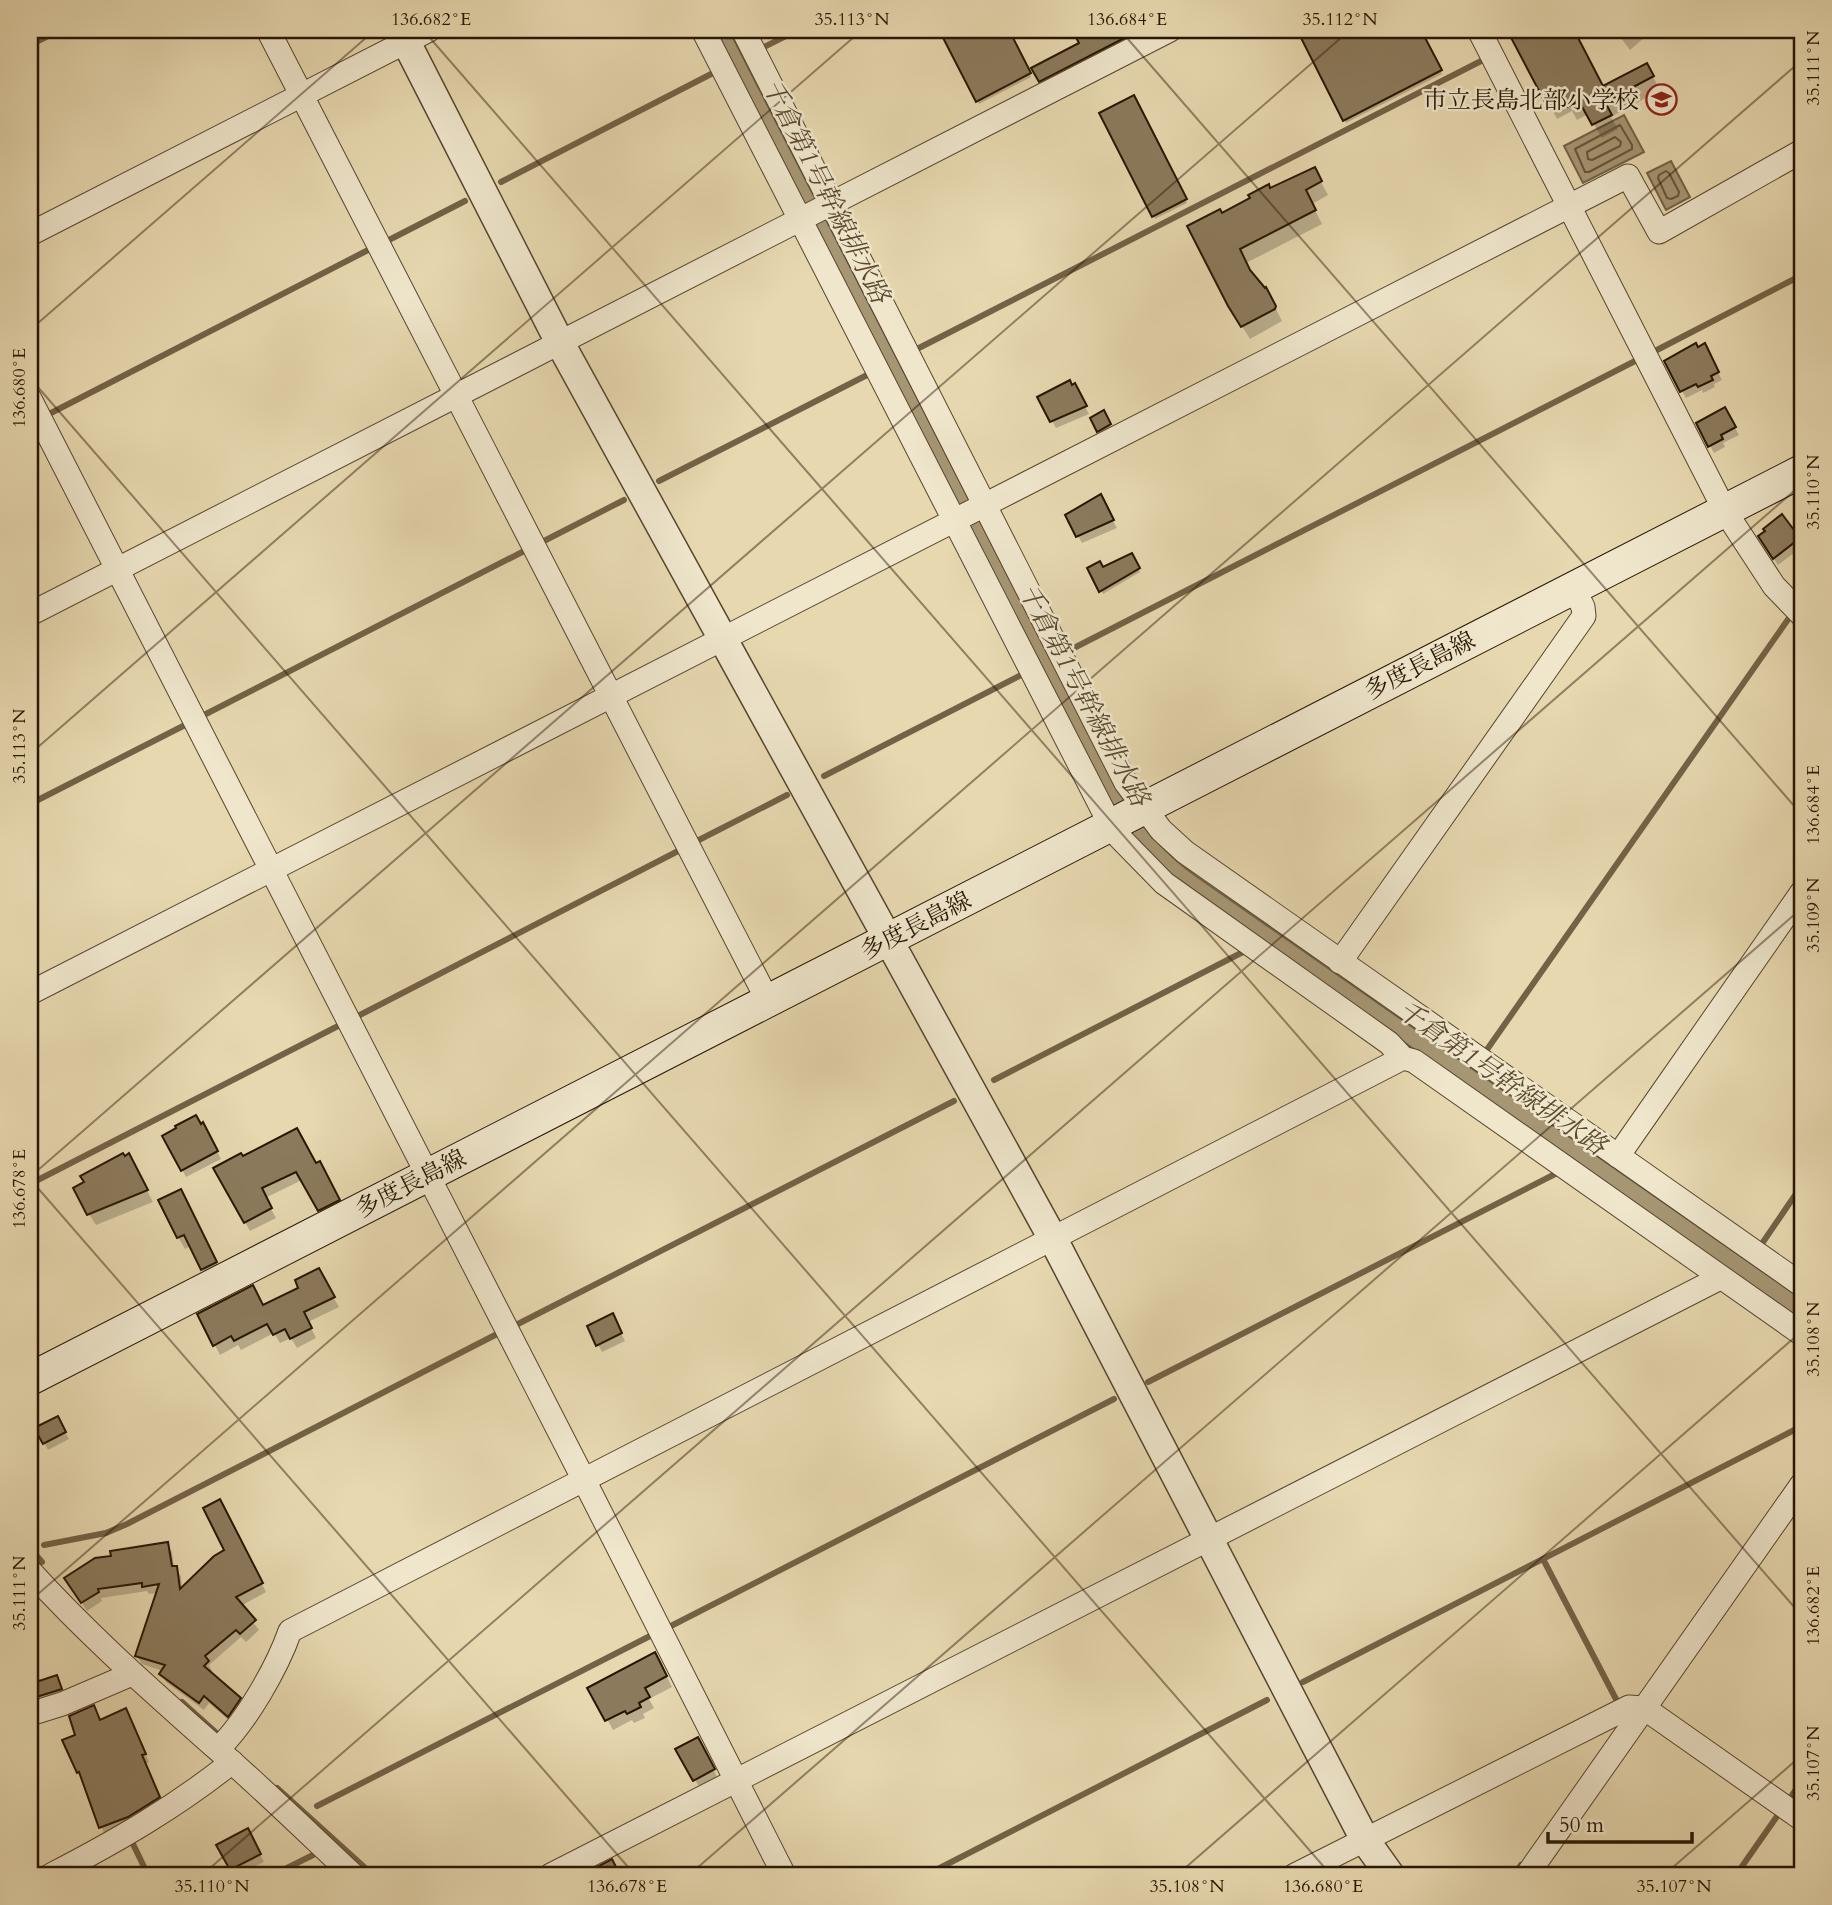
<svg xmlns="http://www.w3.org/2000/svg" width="1832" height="1905" font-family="Cardo,'Noto Serif JP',serif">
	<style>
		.water { fill: #a69674; stroke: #736246; stroke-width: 2 }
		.shadow { fill: #0003 }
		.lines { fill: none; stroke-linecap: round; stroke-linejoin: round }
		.shore { stroke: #66563a; stroke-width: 2 }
		.stream { stroke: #736246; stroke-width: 6 }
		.building { fill: #8b7a5c; stroke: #271501; stroke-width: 2 }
		.minor-casing { stroke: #57462d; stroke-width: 25 }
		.tertiary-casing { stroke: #57462d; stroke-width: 31 }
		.secondary-casing { stroke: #271501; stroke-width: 34 }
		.minor { stroke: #efe6cc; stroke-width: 23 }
		.tertiary { stroke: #efe6cc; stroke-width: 28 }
		.secondary { stroke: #efe6cc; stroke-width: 32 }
		.ticks { fill: none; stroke: #271501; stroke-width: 2; stroke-opacity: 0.45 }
		.labels { text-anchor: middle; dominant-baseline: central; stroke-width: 5; stroke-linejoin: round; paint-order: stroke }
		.poi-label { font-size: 24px; fill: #271501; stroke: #efe6cc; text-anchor: end }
		.street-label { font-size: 24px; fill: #271501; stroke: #efe6cc }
		.water-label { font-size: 26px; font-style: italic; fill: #5a492f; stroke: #efe6cc }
		.neatline { fill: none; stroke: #271501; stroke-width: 2.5 }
		.ticks-label { font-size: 18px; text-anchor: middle; fill: #271501 }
	</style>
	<rect width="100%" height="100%" fill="#e7d8b0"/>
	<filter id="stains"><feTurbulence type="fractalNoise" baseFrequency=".00286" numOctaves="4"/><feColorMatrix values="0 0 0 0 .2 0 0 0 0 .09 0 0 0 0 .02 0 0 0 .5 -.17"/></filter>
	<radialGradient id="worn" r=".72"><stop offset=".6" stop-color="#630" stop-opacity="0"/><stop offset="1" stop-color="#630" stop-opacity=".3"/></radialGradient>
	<!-- water -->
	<g class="water">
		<path d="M712,30H729L1117,789C1140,822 1163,853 1196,876L1802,1299V1322L1179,884L1119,821Z"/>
		<polygon points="1624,115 1644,152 1583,183 1564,146"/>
		<polygon points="1671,161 1690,197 1666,210 1647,173"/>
	</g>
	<!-- shadow -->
	<g class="shadow">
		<polygon points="941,30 1007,30 1031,77 979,104"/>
		<polygon points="1074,30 1148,30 1042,84 1034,68 1081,44"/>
		<polygon points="1299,30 1419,30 1442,74 1346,123"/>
		<polygon points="1509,30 1572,30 1603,88 1647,65 1660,90 1611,117 1618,129 1602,138 1588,114 1577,120 1572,111 1557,119"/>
		<polygon points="1615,30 1653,30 1630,50"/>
		<polygon points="1659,30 1675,30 1666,38"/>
		<polygon points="1133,97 1187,203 1155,219 1101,114"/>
		<polygon points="1314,169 1328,195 1312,204 1322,224 1246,263 1273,303 1282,321 1250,339 1238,320 1221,215"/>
		<polygon points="1697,349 1708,353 1722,380 1714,384 1715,387 1703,393 1702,390 1686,398 1666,361"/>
		<polygon points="1074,386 1089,414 1056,428 1039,398"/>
		<polygon points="1724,409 1739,435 1723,443 1725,447 1714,453 1698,424"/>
		<polygon points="1103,413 1111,428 1100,434 1092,419"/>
		<polygon points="1100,497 1117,528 1082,543 1067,516"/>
		<polygon points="1782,517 1802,547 1778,565 1760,537"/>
		<polygon points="1131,555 1140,572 1103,594 1089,568 1102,569"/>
		<polygon points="203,1125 221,1159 186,1177 165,1137"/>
		<polygon points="242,1158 315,1165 319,1164 343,1209 324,1219 302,1180 265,1198 276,1218 250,1231 215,1169"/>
		<polygon points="135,1167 153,1202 96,1225 89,1214"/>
		<polygon points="187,1202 222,1274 209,1280 191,1246 185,1249 178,1237"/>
		<polygon points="318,1271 339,1307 308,1322 316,1338 297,1348 291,1338 280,1343 274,1333 241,1350 238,1345 220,1355 200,1315 263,1307 301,1288"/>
		<polygon points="616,1323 625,1341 602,1352 589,1327"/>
		<polygon points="57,1418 69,1439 48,1450 37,1429"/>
		<polygon points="224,1510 266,1592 241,1606 259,1630 246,1642 241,1637 209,1665 212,1671 210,1673 239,1699 244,1707 233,1724 209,1703 204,1710 166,1682 161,1674 163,1671 142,1664 137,1656 158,1593 149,1594 147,1591 101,1598 102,1601 87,1611 72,1587 167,1544 172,1552 174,1568 181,1576 182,1589 227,1551"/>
		<polygon points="661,1665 672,1687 649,1699 654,1708 643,1714 645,1718 634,1723 632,1720 613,1730 590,1689"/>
		<polygon points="36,1672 41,1682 59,1683 64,1695 30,1707 30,1674"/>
		<polygon points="94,1708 101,1721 130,1719 149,1762 145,1764 163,1806 105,1835 78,1772 78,1736"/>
		<polygon points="702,1746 717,1777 699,1787 678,1749"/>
		<polygon points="248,1831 264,1862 236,1875 219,1846"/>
		<polygon points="612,1862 622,1875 586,1875"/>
	</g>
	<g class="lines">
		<!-- shore -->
		<g class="shore">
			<polygon points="1620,125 1632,145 1632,149 1589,172 1585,172 1575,149"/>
			<polygon points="1615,137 1621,142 1620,146 1592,160 1588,159 1587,152"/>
			<polygon points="1666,171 1669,173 1679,192 1678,196 1671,199 1667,198 1658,178 1659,175"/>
		</g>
		<!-- stream -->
		<g class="stream">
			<polyline points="30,45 60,30"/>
			<polyline points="760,49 798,30"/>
			<polyline points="501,182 717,71"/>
			<polyline points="385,242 465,201"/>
			<polyline points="915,350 1483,60"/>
			<polyline points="1655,351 1802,275"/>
			<polyline points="49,414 374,247"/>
			<polyline points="659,481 871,373"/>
			<polyline points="540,543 624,500"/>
			<polyline points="1068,651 1637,360"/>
			<polyline points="202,716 530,548"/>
			<polyline points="824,776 1025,673"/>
			<polyline points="30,804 187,724"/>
			<polyline points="693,843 787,795"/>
			<polyline points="356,1017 682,849"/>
			<polyline points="1486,1051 1789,618"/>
			<polyline points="994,1080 1243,952"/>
			<polyline points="30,1184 340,1025"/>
			<polyline points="1761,1245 1802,1185"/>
			<polyline points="512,1327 954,1101"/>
			<polyline points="1148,1382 1559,1172"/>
			<polyline points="44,1545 106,1533 127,1524 499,1333"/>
			<polyline points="30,1548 42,1562"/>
			<polyline points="1543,1559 1618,1703"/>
			<polyline points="667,1628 1114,1399"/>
			<polyline points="1303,1682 1802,1426"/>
			<polyline points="182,1702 222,1738"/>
			<polyline points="277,1788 373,1875"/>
			<polyline points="1789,1800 1802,1780"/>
			<polyline points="317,1806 652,1635"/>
			<polyline points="133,1844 148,1875"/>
			<polyline points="273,1875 313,1855"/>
			<polyline points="926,1875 1267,1700"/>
			<polyline points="1514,1875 1521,1865"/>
			<polyline points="1736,1875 1780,1812"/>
		</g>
	</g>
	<!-- building -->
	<g class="building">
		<polygon points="939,30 1009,30 1031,73 976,102"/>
		<polygon points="1072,30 1140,30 1039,82 1031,68 1079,43"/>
		<polygon points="1297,30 1421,30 1442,70 1343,121"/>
		<polygon points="1507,30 1574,30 1603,86 1647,63 1654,76 1605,102 1612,115 1592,125 1579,101 1567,107 1563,98 1547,106"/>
		<polygon points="1134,95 1187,199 1152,217 1099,113"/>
		<polygon points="1315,167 1322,181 1306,190 1316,210 1240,249 1250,270 1265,288 1266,287 1276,306 1275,309 1241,327 1228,306 1187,226 1220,209 1222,213 1250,198 1248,195 1269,184 1270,188"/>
		<polygon points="1696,343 1698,347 1705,343 1719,372 1711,376 1713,380 1698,387 1696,384 1680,392 1664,361"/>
		<polygon points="1070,380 1072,385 1075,383 1087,406 1050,422 1037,397"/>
		<polygon points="1725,407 1736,427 1721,435 1723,439 1708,447 1696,423"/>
		<polygon points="1104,410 1111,424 1097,432 1090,418"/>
		<polygon points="1101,494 1114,520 1076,537 1065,515"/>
		<polygon points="1782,514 1800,538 1773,559 1758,536 1765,531 1763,529"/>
		<polygon points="1132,553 1140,568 1099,592 1087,568 1100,561 1103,567"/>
		<polygon points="196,1115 201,1124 203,1122 218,1151 181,1171 162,1136 176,1128 175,1126"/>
		<polygon points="297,1128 316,1163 320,1161 340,1200 318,1211 296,1172 262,1188 272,1208 244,1223 213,1168 241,1153 243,1156"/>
		<polygon points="123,1153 125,1156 129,1153 148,1190 87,1215 73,1188 84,1182 80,1176"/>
		<polygon points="181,1189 217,1262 201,1270 184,1235 177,1238 158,1200"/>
		<polygon points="319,1268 335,1297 304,1312 312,1328 290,1339 285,1329 273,1335 267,1324 234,1341 231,1336 213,1346 197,1314 253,1285 263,1305 298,1288 295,1280"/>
		<polygon points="613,1313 622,1333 596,1346 587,1326"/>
		<polygon points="58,1416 66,1432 43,1444 34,1428"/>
		<polygon points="220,1499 263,1583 236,1597 256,1620 240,1634 236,1630 205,1656 209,1661 204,1666 241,1698 228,1717 204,1696 199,1703 159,1674 165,1665 135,1656 159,1584 142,1587 142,1583 98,1589 99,1592 81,1603 64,1578 95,1558 111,1556 110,1551 168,1542 172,1566 177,1566 180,1589 214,1556 224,1550 203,1508"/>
		<polygon points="655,1652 667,1676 645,1688 650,1697 639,1703 641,1707 627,1714 625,1711 605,1721 587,1688"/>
		<polygon points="57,1675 62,1689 30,1699 30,1684"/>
		<polygon points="94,1705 100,1720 126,1708 146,1754 142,1755 160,1797 128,1817 99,1828 79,1772 77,1773 62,1740 75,1735 69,1716"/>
		<polygon points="698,1737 715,1769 693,1781 675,1749"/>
		<polygon points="248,1828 261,1854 230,1870 216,1845"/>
		<polygon points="612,1859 620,1875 601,1875 597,1867"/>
	</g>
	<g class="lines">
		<defs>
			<g id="minor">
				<polyline points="268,30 768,1001"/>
				<polyline points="703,30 1111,826 1120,838 1164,883 1389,1043 1403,1058 1414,1061 1802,1334"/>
				<polyline points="743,30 1126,783 1161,830 1185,852 1802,1285"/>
				<polyline points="1479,30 1725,511 1774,586 1802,615"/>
				<polyline points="30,234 429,30"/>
				<polyline points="30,399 584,1480 784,1875"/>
				<polyline points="30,614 1170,30"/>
				<polyline points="1340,962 1584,616 1583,607 1573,587"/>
				<polyline points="30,993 1628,176 1659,232 1802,151"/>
				<polyline points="1618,1156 1802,892"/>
				<path d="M30,1571C88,1635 152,1691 216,1748C263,1789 308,1833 353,1875"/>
				<polyline points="30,1714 62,1704 132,1674"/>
				<path d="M218,1749C246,1722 277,1668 290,1631L1403,1058"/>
				<path d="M51,1875C115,1842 176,1807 232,1762"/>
				<polyline points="551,1875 1720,1278"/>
				<polyline points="1295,1875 1629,1707 1644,1708 1802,1819"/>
				<polyline points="1527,1875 1802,1484"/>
			</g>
			<polyline id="tertiary" points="400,30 560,343 1053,1239 1365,1840 1390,1875"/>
			<polyline id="secondary" points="30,1379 1802,471"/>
		</defs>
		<!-- minor casing -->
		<use href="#minor" class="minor-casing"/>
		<!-- tertiary casing -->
		<use href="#tertiary" class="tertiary-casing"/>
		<!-- secondary casing -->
		<use href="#secondary" class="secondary-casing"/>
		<!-- minor -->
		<use href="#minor" class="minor"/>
		<!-- tertiary -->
		<use href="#tertiary" class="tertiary"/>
		<!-- secondary -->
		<use href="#secondary" class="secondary"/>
	</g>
	<!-- ticks -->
	<path class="ticks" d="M423,30L1802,1616M1120,30L1802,815M30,330L375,30M30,378L1331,1875M30,754L862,30M30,1177L1350,30M30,1179L635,1875M30,1601L1802,60M202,1875L1802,484M689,1875L1802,908M1177,1875L1802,1331M1664,1875L1802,1755"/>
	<!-- icons -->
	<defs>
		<symbol id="school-ring" viewBox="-11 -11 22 22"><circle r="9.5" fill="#efe6cc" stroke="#8f2418" stroke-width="1.5"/><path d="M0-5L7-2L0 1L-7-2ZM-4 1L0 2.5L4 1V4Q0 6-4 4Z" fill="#8f2418"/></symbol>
	</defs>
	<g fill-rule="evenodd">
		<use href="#school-ring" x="1644" y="82" width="35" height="35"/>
	</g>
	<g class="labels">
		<!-- poi labels -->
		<g class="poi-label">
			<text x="1639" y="100">市立長島北部小学校</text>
		</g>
		<!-- street labels -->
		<g class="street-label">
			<text transform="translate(1420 666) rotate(-27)">多度長島線</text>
			<text transform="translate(916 926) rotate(-27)">多度長島線</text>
			<text transform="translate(411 1184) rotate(-27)">多度長島線</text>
		</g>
		<!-- water labels -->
		<g class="water-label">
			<text transform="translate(826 191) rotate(63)">千倉第1号幹線排水路</text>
			<text transform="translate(1084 695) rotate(62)">千倉第1号幹線排水路</text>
			<text transform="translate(1502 1078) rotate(35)">千倉第1号幹線排水路</text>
		</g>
	</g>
	<!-- margin -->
	<rect width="1832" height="1905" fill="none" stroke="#e7d8b0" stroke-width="77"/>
	<!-- scale -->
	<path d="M1548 1832v10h144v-10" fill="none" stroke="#271501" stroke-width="3.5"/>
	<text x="1559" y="1832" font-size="21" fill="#271501" stroke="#efe6cc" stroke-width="5" paint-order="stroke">50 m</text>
	<rect x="38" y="38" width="1756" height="1829" class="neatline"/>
	<g class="ticks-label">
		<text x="431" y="25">136.682°E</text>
		<text x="852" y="25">35.113°N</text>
		<text x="1127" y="25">136.684°E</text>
		<text x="1340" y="25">35.112°N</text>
		<text transform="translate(1813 68) rotate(-90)" y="6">35.111°N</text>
		<text transform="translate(19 388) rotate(-90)" y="6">136.680°E</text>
		<text transform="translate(1813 492) rotate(-90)" y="6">35.110°N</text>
		<text transform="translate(19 746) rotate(-90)" y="6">35.113°N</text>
		<text transform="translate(1813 805) rotate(-90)" y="6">136.684°E</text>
		<text transform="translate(1813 915) rotate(-90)" y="6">35.109°N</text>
		<text transform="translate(19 1189) rotate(-90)" y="6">136.678°E</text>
		<text transform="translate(1813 1339) rotate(-90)" y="6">35.108°N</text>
		<text transform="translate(19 1593) rotate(-90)" y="6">35.111°N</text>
		<text transform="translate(1813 1606) rotate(-90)" y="6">136.682°E</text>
		<text transform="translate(1813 1763) rotate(-90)" y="6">35.107°N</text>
		<text x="212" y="1892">35.110°N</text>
		<text x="627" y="1892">136.678°E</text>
		<text x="1187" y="1892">35.108°N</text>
		<text x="1323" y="1892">136.680°E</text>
		<text x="1674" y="1892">35.107°N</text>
	</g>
	<rect width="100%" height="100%" filter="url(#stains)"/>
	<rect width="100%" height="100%" fill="url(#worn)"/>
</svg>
